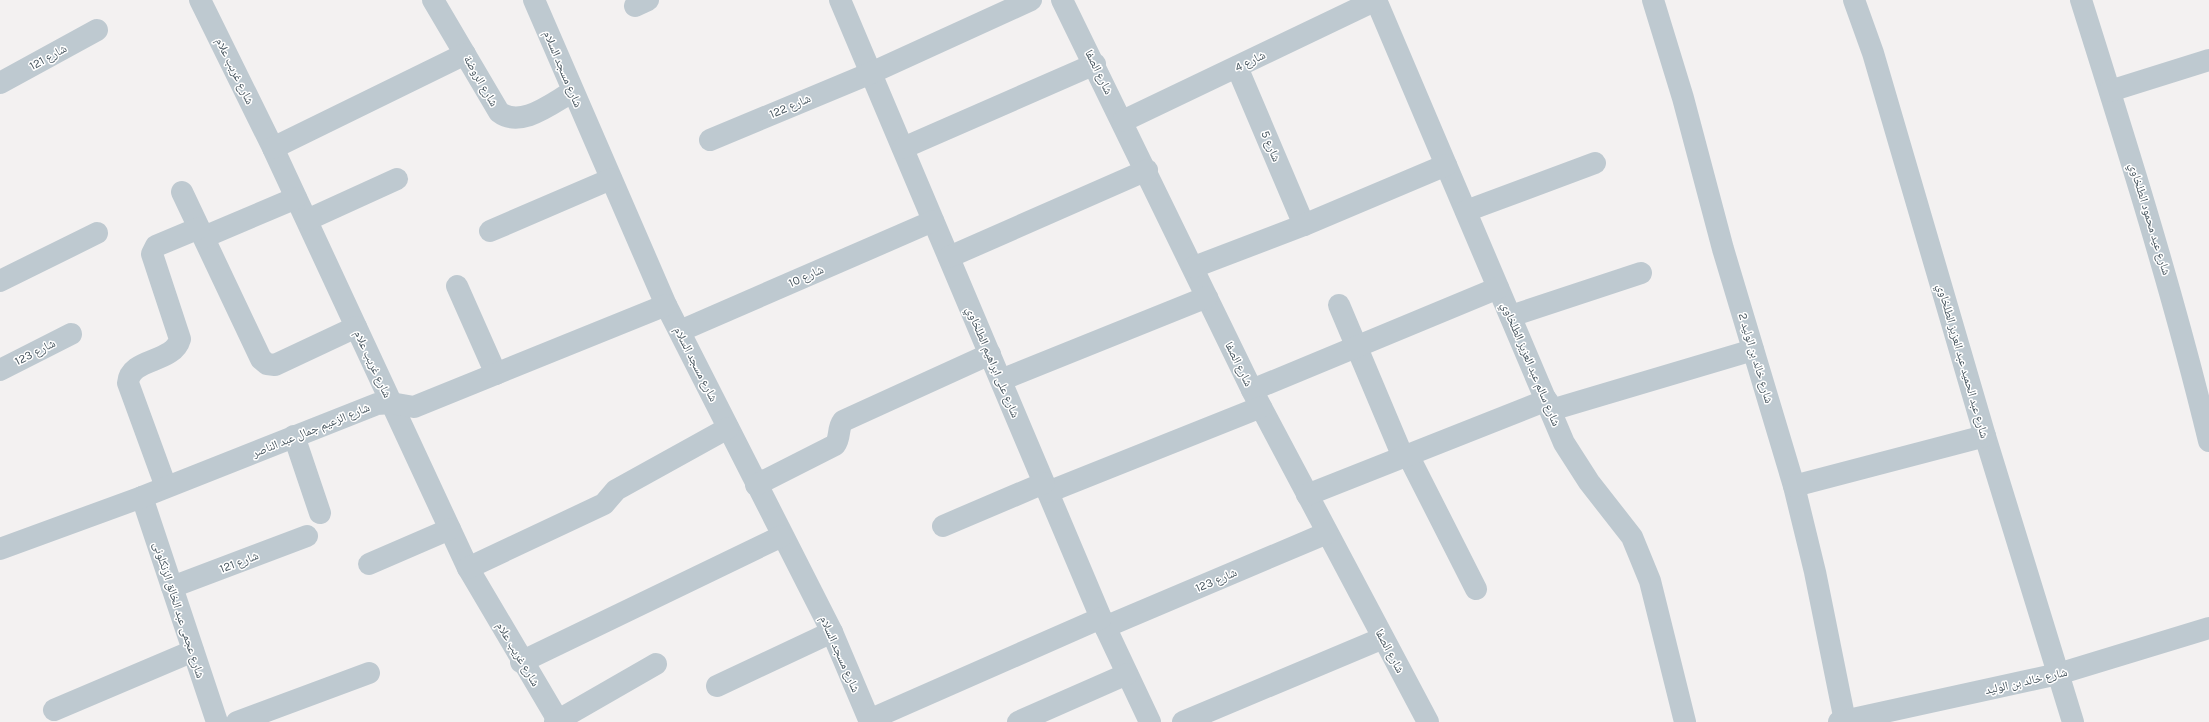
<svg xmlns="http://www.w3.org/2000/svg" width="2209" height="722" font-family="Karla,'Noto Naskh Arabic',sans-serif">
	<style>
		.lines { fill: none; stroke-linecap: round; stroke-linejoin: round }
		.minor { stroke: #bec9d0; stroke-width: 22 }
		.labels { text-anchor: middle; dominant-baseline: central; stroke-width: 3; stroke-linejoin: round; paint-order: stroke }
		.street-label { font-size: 12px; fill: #48565f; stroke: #fff }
	</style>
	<rect width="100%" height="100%" fill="#f3f1f1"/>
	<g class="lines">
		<!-- minor -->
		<g class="minor">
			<polyline points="200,0 273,148 468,568 559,722"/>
			<path d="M433,0L499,112C521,129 552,103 572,92"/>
			<polyline points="534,0 666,305 832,632 870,722"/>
			<polyline points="840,0 1101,618 1150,722"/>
			<polyline points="1062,0 1252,390 1428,722"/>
			<polyline points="1376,0 1564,443 1589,482 1632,537 1650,581 1685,722"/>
			<polyline points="1653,0 1683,98 1723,249 1794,486 1815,572 1845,721"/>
			<polyline points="1854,0 1873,53 1985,436 2073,722"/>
			<path d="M2081,0C2127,146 2173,292 2209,441"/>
			<polyline points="635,6 648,0"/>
			<polyline points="1237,67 1304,225"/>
			<polyline points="0,83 97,30"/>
			<polyline points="2110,91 2209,60"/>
			<polyline points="1123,121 1376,0"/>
			<polyline points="710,140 871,73 1031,0"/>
			<polyline points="273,148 465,54"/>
			<polyline points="903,148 1095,64"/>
			<polyline points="182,192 261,359 267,364 275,365 356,327"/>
			<polyline points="1466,211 1595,163"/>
			<polyline points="307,220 397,179"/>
			<polyline points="490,231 611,179"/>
			<polyline points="204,237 296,198"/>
			<polyline points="949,257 1147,170"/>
			<polyline points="1194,267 1304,225 1446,165"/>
			<polyline points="0,281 97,233"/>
			<polyline points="457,286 496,374"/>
			<polyline points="1339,305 1403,457"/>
			<polyline points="1511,316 1641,273"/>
			<polyline points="680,331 933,221"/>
			<polyline points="0,370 71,334"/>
			<polyline points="1001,380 1207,297"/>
			<polyline points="1252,390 1498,288"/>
			<polyline points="1551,410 1753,350"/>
			<polyline points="294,436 320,513"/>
			<polyline points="1408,455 1476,589"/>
			<path d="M756,485L835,445C841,437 837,429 843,421L990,354"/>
			<polyline points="1794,486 1985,436"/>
			<path d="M166,487L128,383C130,357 173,364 180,339L152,254L156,246L199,228"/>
			<polyline points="1048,492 1261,407"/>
			<polyline points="1307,495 1547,400"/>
			<polyline points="142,497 217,722"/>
			<polyline points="943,526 1044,483"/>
			<polyline points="0,549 142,497 377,404 391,403 414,407 666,305"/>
			<polyline points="369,564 450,529"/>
			<polyline points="468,568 604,504 616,490 728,428"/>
			<polyline points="172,587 307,536"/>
			<polyline points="1105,627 1327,533"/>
			<polyline points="521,662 782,536"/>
			<polyline points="717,686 832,632"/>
			<polyline points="54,710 193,651"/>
			<polyline points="869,720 1101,618"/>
			<polyline points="237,722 369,673"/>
			<polyline points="555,722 656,664"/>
			<polyline points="1018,722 1127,674"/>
			<polyline points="1183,722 1383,638"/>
			<polyline points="1839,722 2058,674 2209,628"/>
		</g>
	</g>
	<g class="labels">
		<!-- street labels -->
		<g class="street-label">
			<text transform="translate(48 57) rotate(-29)">شارع 121</text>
			<text transform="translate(1250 61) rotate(-26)">شارع 4</text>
			<text transform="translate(563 69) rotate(67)">شارع مسجد السلام</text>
			<text transform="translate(235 71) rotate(64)">شارع غريب علام</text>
			<text transform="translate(1099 72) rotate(64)">شارع الصفا</text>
			<text transform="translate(481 81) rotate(60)">شارع الروضة</text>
			<text transform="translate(790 106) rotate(-23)">شارع 122</text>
			<text transform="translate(1271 146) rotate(67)">شارع 5</text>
			<text transform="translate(2150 219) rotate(73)">شارع عيد محمود الطلخاوي</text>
			<text transform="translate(806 276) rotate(-24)">شارع 10</text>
			<text transform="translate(35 352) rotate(-27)">شارع 123</text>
			<text transform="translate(1756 358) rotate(73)">شارع خالد بن الوليد 2</text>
			<text transform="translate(1963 361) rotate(74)">شارع عبد الحميد عبد العزيز الطلخاوي</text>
			<text transform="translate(993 362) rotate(67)">شارع على ابراهيم الطلخاوي</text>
			<text transform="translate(373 364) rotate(65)">شارع غريب علام</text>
			<text transform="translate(696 364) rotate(63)">شارع مسجد السلام</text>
			<text transform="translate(1239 364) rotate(64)">شارع الصفا</text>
			<text transform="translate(1531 364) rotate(67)">شارع سالم عبد العزيز الطلخاوي</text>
			<text transform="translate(311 430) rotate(-22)">شارع الزعيم جمال عبد الناصر</text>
			<text transform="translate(239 562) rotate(-21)">شارع 121</text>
			<text transform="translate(1216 580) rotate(-23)">شارع 123</text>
			<text transform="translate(179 610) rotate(72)">شارع عجمى عبد الخالق الزنكلونى</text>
			<text transform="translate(1390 651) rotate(62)">شارع الصفا</text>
			<text transform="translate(518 654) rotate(59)">شارع غريب علام</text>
			<text transform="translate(840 654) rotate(66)">شارع مسجد السلام</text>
			<text transform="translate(2026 681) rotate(-13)">شارع خالد بن الوليد</text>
		</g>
	</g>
</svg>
